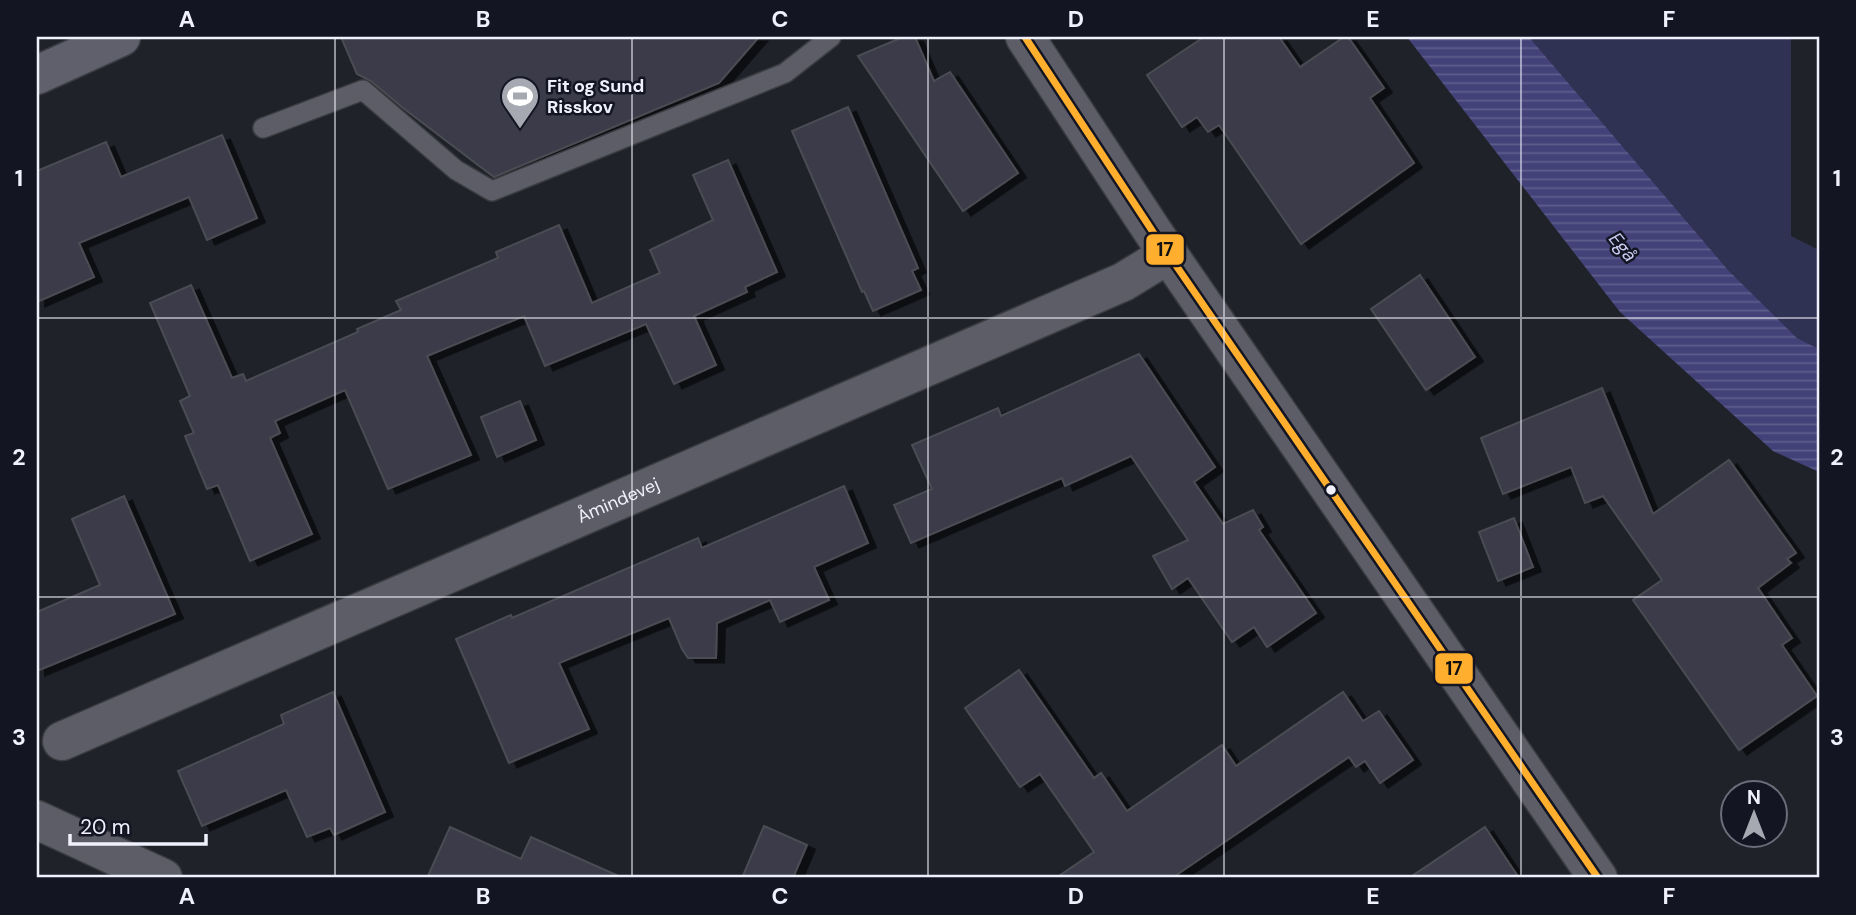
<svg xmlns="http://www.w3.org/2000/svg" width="1856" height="915" font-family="'DM Sans',sans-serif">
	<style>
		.green { fill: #303253 }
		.water { fill: url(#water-rules) }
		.building { fill: #3a3b48; stroke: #4b4c53; stroke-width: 2; filter: url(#shadow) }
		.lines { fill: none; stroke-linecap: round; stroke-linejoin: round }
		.service-casing { stroke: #3a3c42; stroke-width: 22 }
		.minor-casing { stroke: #3a3c42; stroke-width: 41 }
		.tertiary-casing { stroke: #3a3c42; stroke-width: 41 }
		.secondary-casing { stroke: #3a3c42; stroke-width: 41 }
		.service { stroke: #5c5d66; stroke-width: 19 }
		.minor { stroke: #5c5d66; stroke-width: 38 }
		.tertiary { stroke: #5c5d66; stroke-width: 38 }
		.secondary { stroke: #5f606b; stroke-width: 38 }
		.bus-1-casing { stroke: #141523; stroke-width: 12 }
		.bus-1 { stroke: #ffae2d; stroke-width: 7 }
		.grid { fill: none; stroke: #f0f1fc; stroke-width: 2; stroke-opacity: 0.55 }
		.bus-dot { fill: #f0f1fc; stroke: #141523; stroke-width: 2.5 }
		.labels { text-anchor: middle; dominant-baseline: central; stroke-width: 5; stroke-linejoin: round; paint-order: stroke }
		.poi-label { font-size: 18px; font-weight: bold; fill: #f0f1fc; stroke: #141523; text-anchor: start }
		.street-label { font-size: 18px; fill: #f0f1fc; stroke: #141523 }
		.water-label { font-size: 19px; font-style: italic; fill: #c7cbf0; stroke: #141523 }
		.line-badge { stroke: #141523; stroke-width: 2.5 }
		.pale-badge-label { font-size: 19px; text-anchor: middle; font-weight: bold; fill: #111 }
		.neatline { fill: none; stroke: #f0f1fc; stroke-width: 2.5 }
		.grid-label { font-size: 23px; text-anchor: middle; font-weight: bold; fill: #f0f1fc }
	</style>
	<defs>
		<pattern id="water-rules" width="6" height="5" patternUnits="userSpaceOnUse" patternTransform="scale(1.75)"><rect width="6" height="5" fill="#424279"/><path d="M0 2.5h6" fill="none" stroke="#5e5e8d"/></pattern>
		<filter id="shadow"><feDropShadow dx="8" dy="4.5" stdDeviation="0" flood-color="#0009"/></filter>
	</defs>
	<rect width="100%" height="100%" fill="#20222a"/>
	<!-- green -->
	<polygon class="green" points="1529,37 1791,37 1791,236 1819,250 1819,349 1797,338 1729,271"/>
	<!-- water -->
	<polygon class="water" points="1407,37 1529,37 1729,271 1797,338 1819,349 1819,472 1773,451 1620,312"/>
	<!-- building -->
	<g class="building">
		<polygon points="341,37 759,37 719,83 494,177 403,108 371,81 357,74"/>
		<polygon points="903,37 915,37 934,81 950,72 1018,173 963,211 858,56"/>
		<polygon points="1204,37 1279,37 1300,67 1344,37 1348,37 1384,88 1370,98 1414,163 1301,244 1219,125 1208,132 1197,117 1182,127 1147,75"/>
		<polygon points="848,107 918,268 912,271 921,290 873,311 864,291 862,292 792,131"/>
		<polygon points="222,135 257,218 207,240 189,197 79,243 94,277 37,302 37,171 106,142 121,177"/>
		<polygon points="728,160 777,272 745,287 747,292 694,316 716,365 674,384 646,324 545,366 524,316 427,356 471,455 388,489 345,390 275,421 280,433 270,438 312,534 250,561 218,485 207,489 185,436 194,433 180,401 190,396 150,303 191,285 232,378 243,374 246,381 358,332 357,329 401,310 396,301 498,258 496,252 559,225 592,303 660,273 650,250 713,220 693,175"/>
		<polygon points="1420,275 1475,357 1426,390 1371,309"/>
		<polygon points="1139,354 1215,467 1194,482 1223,524 1253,510 1263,527 1259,530 1316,613 1267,647 1254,627 1232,642 1188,578 1172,589 1153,556 1188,540 1131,456 1065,486 1062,478 911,543 894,505 932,489 912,445 998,408 1001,416"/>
		<polygon points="1602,388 1653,514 1729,460 1796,553 1787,559 1791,563 1758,588 1792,638 1782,645 1817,696 1739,750 1633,600 1662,580 1603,496 1585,503 1571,467 1503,494 1481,438"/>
		<polygon points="520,401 536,440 497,457 481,417"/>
		<polygon points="844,486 868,543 814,567 829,600 780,622 770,600 717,623 716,658 688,658 682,649 669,618 559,663 589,729 509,763 456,639 511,615 512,618 698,538 702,548"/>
		<polygon points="124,496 175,614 37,671 37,612 100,585 72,519"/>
		<polygon points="1514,518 1533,567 1498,581 1479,532"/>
		<polygon points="1019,670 1094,778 1101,773 1127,811 1222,745 1236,766 1343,692 1363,721 1379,711 1413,760 1380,783 1365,761 1356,767 1349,757 1172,878 1056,878 1094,852 1040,774 1020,787 965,708"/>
		<polygon points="333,692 385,812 334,835 330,828 307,837 286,790 202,826 178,771 284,724 281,715"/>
		<polygon points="764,826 807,845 793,878 742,878"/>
		<polygon points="450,827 521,859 531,837 623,878 427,878"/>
		<polygon points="1485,827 1519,878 1409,878"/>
	</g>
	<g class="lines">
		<defs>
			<polyline id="service" points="263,128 363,90 456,170 492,191 785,73 831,37"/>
			<g id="minor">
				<path id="s1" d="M62,741L1123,282L1169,254"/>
				<polyline points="37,820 163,878"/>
			</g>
			<polyline id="tertiary" points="1025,37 1153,232 1598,878"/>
			<polyline id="secondary" points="37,75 121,37"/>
		</defs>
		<!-- service casing -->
		<use href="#service" class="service-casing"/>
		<!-- minor casing -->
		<use href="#minor" class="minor-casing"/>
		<!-- tertiary casing -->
		<use href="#tertiary" class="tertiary-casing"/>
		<!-- secondary casing -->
		<use href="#secondary" class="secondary-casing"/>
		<!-- service -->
		<use href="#service" class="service"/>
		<!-- minor -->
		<use href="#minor" class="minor"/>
		<!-- tertiary -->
		<use href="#tertiary" class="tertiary"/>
		<!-- secondary -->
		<use href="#secondary" class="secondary"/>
		<defs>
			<polyline id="bus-1" points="1025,37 1153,232 1598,878"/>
		</defs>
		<!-- bus-1 casing -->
		<use href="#bus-1" class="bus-1-casing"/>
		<!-- bus-1 -->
		<use href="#bus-1" class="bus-1"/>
	</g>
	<!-- grid -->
	<path class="grid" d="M335,37V878M632,37V878M928,37V878M1224,37V878M1521,37V878M37,318H1819M37,597H1819"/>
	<!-- icons -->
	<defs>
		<symbol id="stadium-pin" viewBox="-11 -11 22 30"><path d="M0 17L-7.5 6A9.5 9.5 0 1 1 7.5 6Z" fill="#a7a9b2" stroke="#141523"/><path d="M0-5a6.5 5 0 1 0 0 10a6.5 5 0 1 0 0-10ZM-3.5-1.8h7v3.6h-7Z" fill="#fff"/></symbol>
	</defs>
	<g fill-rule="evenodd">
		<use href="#stadium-pin" x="498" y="74" width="44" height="60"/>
	</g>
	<!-- markers -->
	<circle class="bus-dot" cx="1331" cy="490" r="6"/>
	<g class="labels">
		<!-- poi labels -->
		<g class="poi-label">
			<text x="547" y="86">Fit og Sund<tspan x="547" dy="21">Risskov</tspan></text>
		</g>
		<!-- street labels -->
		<g class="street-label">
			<text stroke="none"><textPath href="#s1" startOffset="606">Åmindevej</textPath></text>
		</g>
		<!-- water labels -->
		<g class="water-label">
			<text transform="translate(1623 247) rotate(51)">Egå</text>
		</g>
	</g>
	<g class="line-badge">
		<rect x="1145" y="233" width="40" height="33" rx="7" fill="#ffae2d"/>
		<rect x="1434" y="652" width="40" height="33" rx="7" fill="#ffae2d"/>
	</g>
	<g class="pale-badge-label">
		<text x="1165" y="256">17</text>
		<text x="1454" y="675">17</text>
	</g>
	<!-- border -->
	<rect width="1856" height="915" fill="none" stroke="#141523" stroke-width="77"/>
	<!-- north arrow -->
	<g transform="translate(1754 814)"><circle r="33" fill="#141523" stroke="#6c6d7a" stroke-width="2"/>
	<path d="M0-5L12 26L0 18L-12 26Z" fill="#a7a9b2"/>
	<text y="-10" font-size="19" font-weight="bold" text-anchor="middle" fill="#f0f1fc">N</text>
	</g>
	<!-- scale -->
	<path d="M70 834v10h136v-10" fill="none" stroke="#f0f1fc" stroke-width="3.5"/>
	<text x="80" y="834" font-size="21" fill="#f0f1fc" stroke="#141523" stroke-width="5" paint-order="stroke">20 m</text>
	<rect x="38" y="38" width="1780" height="838" class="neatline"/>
	<g class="grid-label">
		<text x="187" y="27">A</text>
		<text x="483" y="27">B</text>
		<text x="780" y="27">C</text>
		<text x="1076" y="27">D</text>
		<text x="1373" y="27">E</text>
		<text x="1669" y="27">F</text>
		<text x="19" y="186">1</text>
		<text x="1837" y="186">1</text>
		<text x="19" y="465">2</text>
		<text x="1837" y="465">2</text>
		<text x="19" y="745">3</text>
		<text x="1837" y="745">3</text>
		<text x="187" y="904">A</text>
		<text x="483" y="904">B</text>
		<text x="780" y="904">C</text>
		<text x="1076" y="904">D</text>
		<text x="1373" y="904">E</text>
		<text x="1669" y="904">F</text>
	</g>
</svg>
